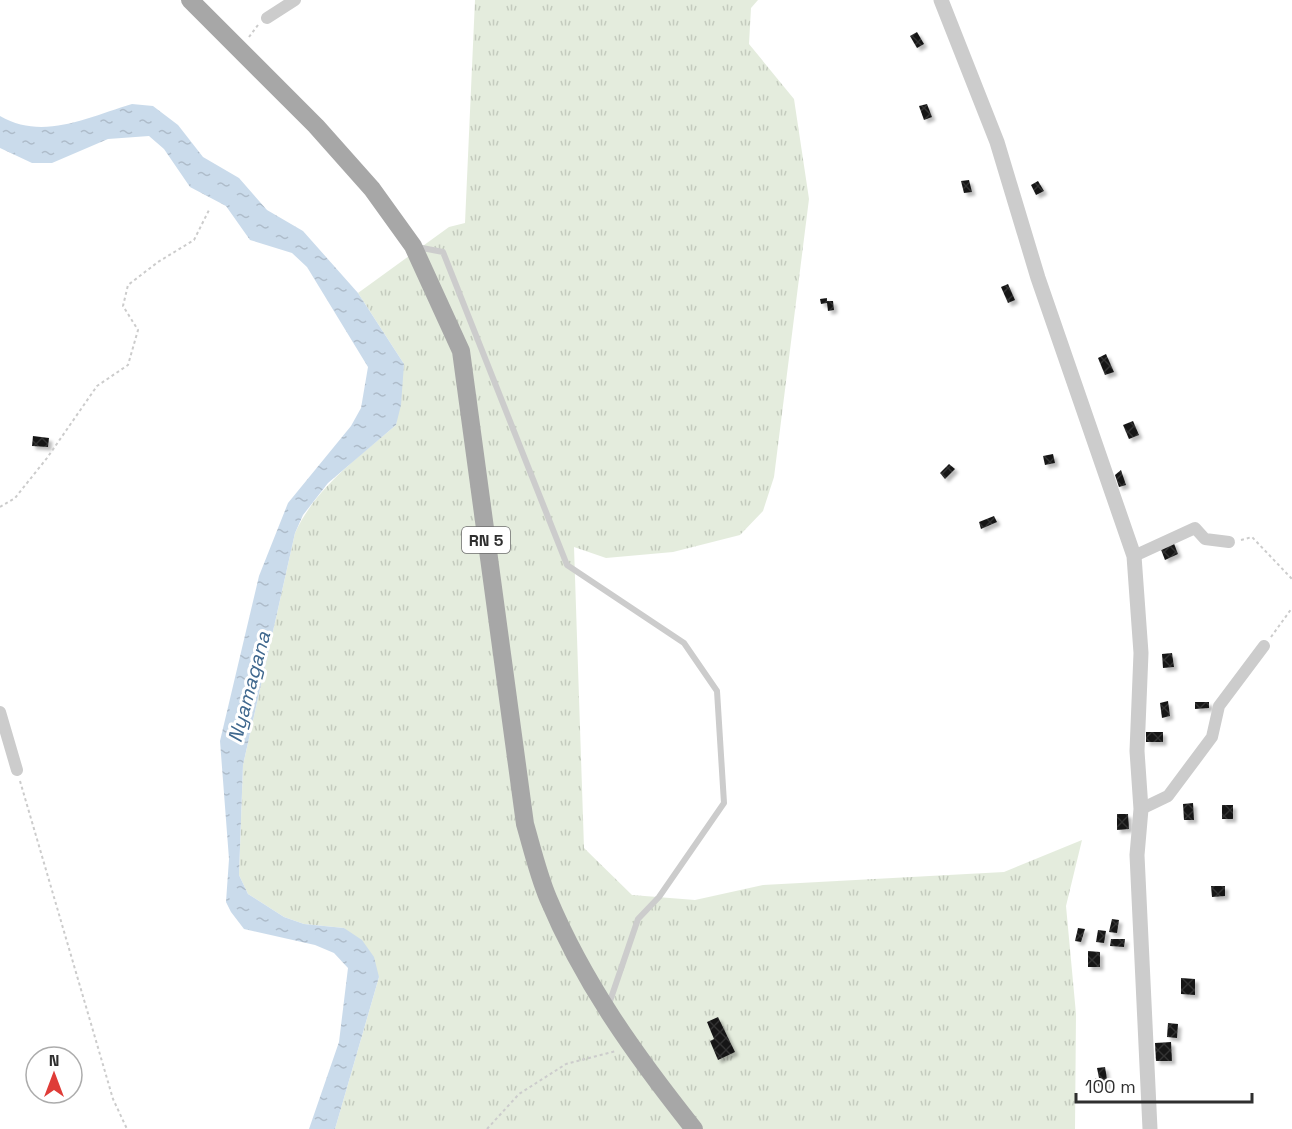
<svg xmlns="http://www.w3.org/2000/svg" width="1292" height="1129" font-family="'Space Grotesk',sans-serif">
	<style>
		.grass { fill: url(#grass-tufts) }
		.water { fill: url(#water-ripples) }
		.building { fill: url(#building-cross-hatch); filter: url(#shadow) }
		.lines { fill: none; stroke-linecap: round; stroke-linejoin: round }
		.path { stroke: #ccc; stroke-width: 2; stroke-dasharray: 3 3; stroke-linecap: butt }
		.service { stroke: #ccc; stroke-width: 6 }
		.minor { stroke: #ccc; stroke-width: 12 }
		.tertiary { stroke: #ccc; stroke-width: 15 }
		.primary { stroke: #a7a7a7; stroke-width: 18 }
		.labels { text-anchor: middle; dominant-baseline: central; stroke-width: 6; stroke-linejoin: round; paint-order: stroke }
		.shield { fill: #fff; stroke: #6d6d6d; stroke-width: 1.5 }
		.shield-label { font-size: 16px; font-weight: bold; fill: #2f2f2f }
		.water-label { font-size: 20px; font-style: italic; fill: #40688e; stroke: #fff }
	</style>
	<defs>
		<pattern id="grass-tufts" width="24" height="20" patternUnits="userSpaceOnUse" patternTransform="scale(1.5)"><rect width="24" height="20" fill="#e4ecdd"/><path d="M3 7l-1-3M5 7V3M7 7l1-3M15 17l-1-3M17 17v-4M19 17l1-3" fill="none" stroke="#c4cbbe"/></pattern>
		<pattern id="water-ripples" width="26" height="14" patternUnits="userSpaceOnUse" patternTransform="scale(1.5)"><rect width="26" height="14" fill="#cadbeb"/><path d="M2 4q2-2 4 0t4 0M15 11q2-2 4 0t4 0" fill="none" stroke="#aebcca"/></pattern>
		<pattern id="building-cross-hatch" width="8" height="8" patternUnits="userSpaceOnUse" patternTransform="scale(1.5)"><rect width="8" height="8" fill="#161616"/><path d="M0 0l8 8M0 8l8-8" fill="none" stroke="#303030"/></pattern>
		<filter id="shadow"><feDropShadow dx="3.5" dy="3.5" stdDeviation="1.5" flood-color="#0004"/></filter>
	</defs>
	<rect width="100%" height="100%" fill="#fff"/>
	<!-- grass -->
	<path class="grass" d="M475,0H758L751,8L749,44L794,99L809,199L774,477L763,511L740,535L673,552L606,558L574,547L584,848L632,895L695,900L763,885L1004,872L1082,840L1066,906L1076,1014L1075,1129H335L379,977L344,928L304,924L284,917L248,894L239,875L243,765L295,533C316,487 358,458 396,425L404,364L358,293L449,227L465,223Z"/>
	<!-- water -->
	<path class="water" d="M132,104L153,106L178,125L203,157L239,178L267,210L303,231L358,293L404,364L401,405L396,425L328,483L303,515L295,533L243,765L239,875L248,894L284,917L304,924L344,928L362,940L374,957L379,977L335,1129H309L339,1042L348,968L334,953L315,945L244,929L231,912L226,902L229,859L220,741L259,576L288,503L351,426L361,408L368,367L307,267L292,253L250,240L226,206L190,187L164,149L149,136L108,139L52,163H32L0,148V116C43,141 88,117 132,104Z"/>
	<!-- building -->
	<g class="building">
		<polygon points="917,32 924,44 917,48 910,36"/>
		<polygon points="927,104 932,117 924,120 919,106"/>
		<polygon points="969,180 972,192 964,193 961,181"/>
		<polygon points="1038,181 1044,191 1036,195 1031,185"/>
		<polygon points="1008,284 1015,300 1008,303 1001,287"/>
		<polygon points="827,298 827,301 833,301 834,310 828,311 827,303 821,304 820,299"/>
		<polygon points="1106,354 1114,372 1105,375 1098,358"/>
		<polygon points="1133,421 1139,435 1129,439 1123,425"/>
		<polygon points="33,436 49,438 48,447 32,446"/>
		<polygon points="1053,454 1055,463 1045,465 1043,456"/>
		<polygon points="949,464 955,469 945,479 940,473"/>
		<polygon points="1121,470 1126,485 1119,487 1115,475"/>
		<polygon points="994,516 997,522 981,529 979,522"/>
		<polygon points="1173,541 1178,554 1165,560 1160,547"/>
		<polygon points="1172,653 1174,667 1163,668 1162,654"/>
		<polygon points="1168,701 1170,716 1162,718 1160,703"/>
		<polygon points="1195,702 1209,702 1209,708 1195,709"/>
		<rect x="1146" y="732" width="17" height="10"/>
		<polygon points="1193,803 1194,820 1184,820 1183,804"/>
		<rect x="1222" y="805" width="11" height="14"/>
		<polygon points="1117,814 1128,814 1129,829 1117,830"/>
		<polygon points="1211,886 1225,886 1225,896 1212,897"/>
		<polygon points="1112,919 1119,920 1117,933 1109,932"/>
		<polygon points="1078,928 1085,929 1081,942 1075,941"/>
		<polygon points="1098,930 1106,931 1104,943 1096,942"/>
		<polygon points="1111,939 1125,939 1124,947 1110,946"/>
		<polygon points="1088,951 1100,952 1100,967 1088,967"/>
		<polygon points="1181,978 1195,979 1195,995 1181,994"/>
		<polygon points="718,1017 735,1052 718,1060 710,1041 714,1039 707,1022"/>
		<polygon points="1168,1023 1178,1024 1177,1038 1167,1037"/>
		<polygon points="1171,1042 1172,1061 1156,1061 1155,1043"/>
		<polygon points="1105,1067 1108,1085 1099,1087 1095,1078 1099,1078 1097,1068"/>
	</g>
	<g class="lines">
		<!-- path -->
		<g class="path">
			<polyline points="249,37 258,25"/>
			<polyline points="0,507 15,498 47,458 97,386 128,365 138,330 123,306 128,285 158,262 194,240 209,210"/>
			<polyline points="1241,540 1252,537 1292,579"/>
			<polyline points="1271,637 1292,608"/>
			<polyline points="20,781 113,1099 127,1129"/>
			<polyline points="487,1129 519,1094 566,1064 616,1051"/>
		</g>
		<!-- service -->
		<polyline class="service" points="417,247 443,252 567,565 684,643 717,691 724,803 659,897 638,919 609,1004"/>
		<!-- minor -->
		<g class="minor">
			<polyline points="267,18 295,0"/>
			<polyline points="1134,556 1195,528 1205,539 1229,542"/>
			<polyline points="0,712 17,770"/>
			<polyline points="1141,809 1168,796 1212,737 1219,706 1264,646"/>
		</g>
		<!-- tertiary -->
		<polyline class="tertiary" points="941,0 997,142 1038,278 1134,556 1141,653 1137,751 1141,809 1137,855 1150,1129"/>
		<!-- primary -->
		<path class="primary" d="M190,0L316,126L372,189L413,246L461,351L525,824C532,848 538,874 548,898C584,984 636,1056 694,1129"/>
	</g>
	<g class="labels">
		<!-- shield labels -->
		<rect class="shield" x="462" y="527" width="48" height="26" rx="4.5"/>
		<g class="shield-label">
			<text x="486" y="540">RN 5</text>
		</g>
		<!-- water labels -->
		<g class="water-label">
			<text transform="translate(249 687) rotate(-75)">Nyamagana</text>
		</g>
	</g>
	<!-- north arrow -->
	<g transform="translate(54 1075)"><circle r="28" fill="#ffffff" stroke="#acacac" stroke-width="1.5"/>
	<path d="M0-4.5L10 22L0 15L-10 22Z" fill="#df3c38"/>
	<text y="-9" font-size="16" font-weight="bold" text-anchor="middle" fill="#2f2f2f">N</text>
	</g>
	<!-- scale -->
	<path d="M1076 1093v9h176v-9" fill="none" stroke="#2f2f2f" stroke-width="3"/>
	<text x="1085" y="1093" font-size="18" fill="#2f2f2f" stroke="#ffffff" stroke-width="4.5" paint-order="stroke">100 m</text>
</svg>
